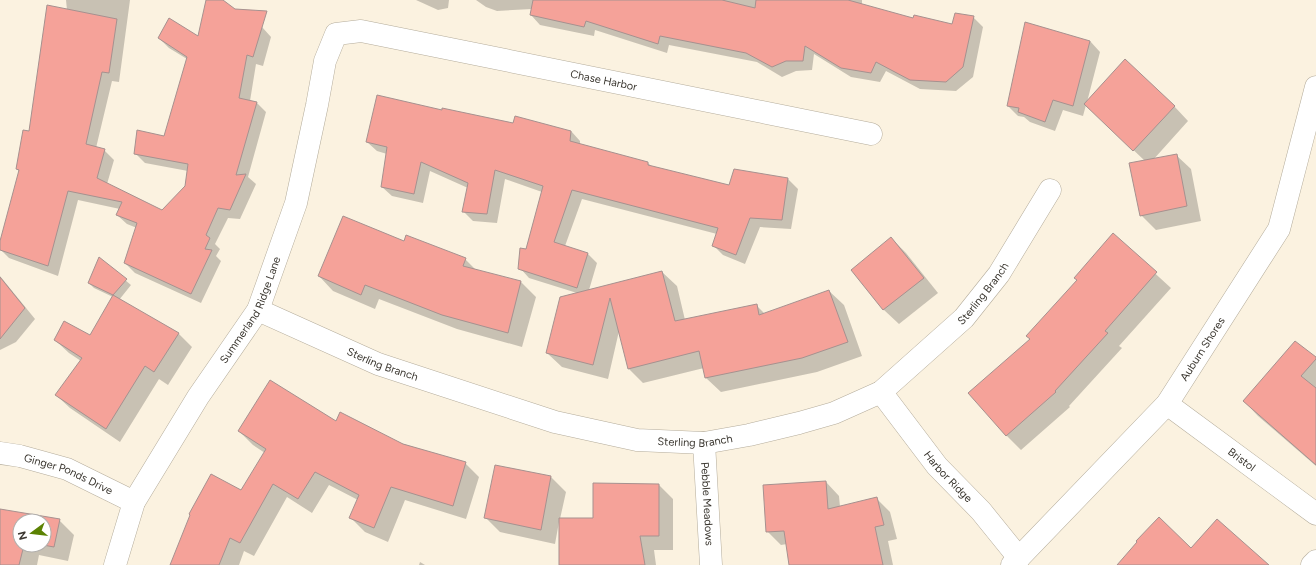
<svg xmlns="http://www.w3.org/2000/svg" width="1316" height="565" font-family="Figtree,sans-serif">
	<style>
		.shadow { fill: #0003; fill-rule: evenodd }
		.building { fill: #f5a299; stroke: #a6918f }
		.lines { fill: none; stroke-linecap: round; stroke-linejoin: round }
		.street-casing { stroke: #b4ac9b; stroke-width: 23 }
		.street { stroke: #fff; stroke-width: 22 }
		.labels { text-anchor: middle; dominant-baseline: central; stroke-width: 3; stroke-linejoin: round; paint-order: stroke }
		.street-label { font-size: 11px; fill: #3b3730; stroke: #fff }
	</style>
	<rect width="100%" height="100%" fill="#fbf2e0"/>
	<!-- shadow -->
	<g class="shadow">
		<polygon points="66,0 130,0 119,82 112,81 96,148 104,150 114,160 107,184 162,211 186,186 188,171 145,163 135,153 165,137 187,59 169,48 159,38 199,38 262,27 271,37 263,66 256,64 250,101 256,102 266,112 248,177 256,184 240,219 228,218 215,244 220,249 216,256 221,261 201,303 135,273 125,263 137,228 127,224 117,215 120,209 78,200 58,276 9,258 0,249 0,245 20,172 17,169 30,133 67,10"/>
		<polygon points="416,0 449,0 448,8 438,10"/>
		<polygon points="476,0 862,0 862,5 914,19 953,25 973,17 983,27 973,77 956,91 920,89 886,71 880,82 851,77 814,54 812,70 796,71 782,77 757,62 669,45 667,53 595,30 594,36 540,25 531,15 532,9 497,11 486,7"/>
		<polygon points="1090,41 1100,52 1087,102 1174,106 1188,121 1153,160 1176,155 1191,169 1201,221 1156,230 1141,215 1145,161 1086,105 1083,116 1063,110 1055,131 1030,122 1024,117 1018,116 1008,106"/>
		<polygon points="443,111 514,124 571,131 580,141 580,145 648,163 652,167 730,186 734,170 788,179 798,189 791,229 760,227 745,264 723,255 713,245 717,234 582,199 565,246 588,254 597,263 589,290 662,272 677,286 685,320 756,305 765,314 829,291 844,305 862,356 817,372 721,392 706,378 704,368 643,383 629,369 619,331 608,379 562,367 547,353 577,293 529,278 520,268 526,250 542,192 505,179 497,223 473,221 463,211 468,188 430,171 423,203 392,196 382,187 387,154 377,151 367,142"/>
		<polygon points="1113,235 1171,288 1119,346 1122,348 1069,406 1070,407 1021,450 1007,436 969,393 1031,339"/>
		<polygon points="891,238 906,253 938,293 899,324 884,310 852,270"/>
		<polygon points="404,243 465,259 476,270 521,282 536,297 522,347 457,329 379,299 375,309 333,291 319,276"/>
		<polygon points="100,259 131,285 119,300 178,333 192,347 168,385 159,379 120,442 70,408 56,395 81,361 69,353 55,340 90,336 113,297 94,288 89,283"/>
		<polygon points="0,276 35,319 16,342 0,350"/>
		<polygon points="1316,358 1316,466 1258,416 1244,401"/>
		<polygon points="336,423 465,463 479,477 466,519 405,500 388,542 365,532 351,518 358,500 329,485 312,513 287,497 254,556 244,551 239,565 171,565 241,491 265,453 253,445 239,431"/>
		<polygon points="496,466 551,477 566,492 560,519 594,519 594,484 659,485 673,499 673,550 654,550 656,565 580,565 559,522 555,544 500,532 485,517"/>
		<polygon points="826,482 839,496 840,507 876,498 890,512 897,539 888,541 893,565 790,565 787,544 781,545 767,531"/>
		<path d="M0,510L59,520L74,535L68,561L39,555L37,565H0ZM20,521H44V545H20Z"/>
		<polygon points="420,562 425,565 419,565"/>
	</g>
	<!-- building -->
	<g class="building">
		<polygon points="206,0 223,0 235,9 267,11 253,57 247,55 239,98 257,102 236,175 246,174 230,210 218,208 206,235 210,238 205,249 212,250 191,294 124,263 137,223 116,215 122,202 68,191 48,266 0,250 0,241 19,170 16,169 23,130 29,131 47,5 117,19 109,73 102,72 86,144 105,149 97,178 162,210 185,186 188,164 134,154 137,130 164,136 187,57 158,38 169,18 198,36"/>
		<polygon points="533,0 722,0 755,8 756,0 848,0 913,18 914,15 952,24 955,13 974,16 963,67 946,82 910,80 876,62 871,73 841,68 805,46 803,61 786,61 772,67 746,53 660,36 658,44 586,21 584,27 530,15"/>
		<polygon points="1025,22 1090,41 1073,106 1053,100 1045,122 1018,112 1019,108 1007,106"/>
		<polygon points="1125,59 1175,106 1133,151 1084,104"/>
		<polygon points="377,95 442,110 442,108 513,123 515,116 571,131 570,141 648,162 648,165 729,185 734,169 788,178 782,220 750,218 736,255 712,246 718,228 572,190 554,242 588,253 577,288 518,269 520,248 526,249 543,186 495,170 487,214 462,212 468,183 421,162 414,194 381,187 387,147 366,142"/>
		<polygon points="1177,154 1187,206 1140,216 1129,163"/>
		<polygon points="343,216 404,241 406,235 466,258 463,266 521,281 508,333 442,315 365,285 361,295 318,276"/>
		<polygon points="1113,233 1157,272 1105,331 1108,333 1055,391 1056,392 1006,436 968,393 1030,339 1026,336 1077,280 1074,278"/>
		<polygon points="891,237 924,278 883,310 851,270"/>
		<polygon points="99,257 127,279 113,295 88,283"/>
		<polygon points="662,271 675,321 757,304 759,315 829,290 848,342 802,358 705,378 699,351 628,369 610,298 593,365 546,353 560,297"/>
		<polygon points="0,277 25,308 0,339"/>
		<polygon points="113,295 179,333 154,372 145,366 106,429 55,395 82,358 54,340 64,321 90,335"/>
		<polygon points="1295,341 1316,357 1316,359 1301,376 1316,388 1316,465 1243,401"/>
		<polygon points="270,380 336,421 340,412 403,444 466,462 453,506 391,487 374,528 349,518 359,495 315,472 298,499 273,484 240,543 230,538 219,565 170,565 190,515 189,514 211,474 241,490 266,449 238,431"/>
		<polygon points="495,465 551,476 541,530 484,518"/>
		<polygon points="826,481 828,509 877,497 884,525 875,527 883,565 789,565 784,531 766,532 763,485"/>
		<polygon points="593,483 659,484 659,536 640,536 645,565 559,565 559,518 593,518"/>
		<polygon points="0,509 60,519 54,547 43,545 44,521 20,521 20,545 24,545 19,565 0,565"/>
		<polygon points="1159,517 1191,548 1217,519 1269,565 1117,565 1137,542 1136,541"/>
	</g>
	<g class="lines">
		<defs>
			<g id="street">
				<path id="s1" d="M258,310L378,364L555,422L637,440L704,443L749,435L799,423L834,413L881,392L964,318L999,274L1050,190"/>
				<path id="s2" d="M881,392L937,466L981,511L1019,558"/>
				<path id="s3" d="M1167,404L1316,514"/>
				<path id="s4" d="M704,443L711,565"/>
				<path id="s5" d="M0,453L20,456L67,469L134,502"/>
				<path id="s6" d="M115,565L134,502L198,397L258,310L296,203L317,105L325,61L336,34L361,31L871,134"/>
				<path id="s7" d="M1012,565L1167,404L1279,229L1316,87"/>
				<polyline points="1312,565 1316,561"/>
			</g>
		</defs>
		<!-- street casing -->
		<use href="#street" class="street-casing"/>
		<!-- street -->
		<use href="#street" class="street"/>
	</g>
	<g class="labels">
		<!-- street labels -->
		<g class="street-label">
			<text stroke="none"><textPath href="#s6" startOffset="855">Chase Harbor</textPath></text>
			<text stroke="none"><textPath href="#s1" startOffset="796">Sterling Branch</textPath></text>
			<text stroke="none"><textPath href="#s6" startOffset="291">Summerland Ridge Lane</textPath></text>
			<text stroke="none"><textPath href="#s7" startOffset="289">Auburn Shores</textPath></text>
			<text stroke="none"><textPath href="#s1" startOffset="136">Sterling Branch</textPath></text>
			<text stroke="none"><textPath href="#s1" startOffset="460">Sterling Branch</textPath></text>
			<text stroke="none"><textPath href="#s3" startOffset="93">Bristol</textPath></text>
			<text stroke="none"><textPath href="#s5" startOffset="72">Ginger Ponds Drive</textPath></text>
			<text stroke="none"><textPath href="#s2" startOffset="108">Harbor Ridge</textPath></text>
			<text stroke="none"><textPath href="#s4" startOffset="61">Pebble Meadows</textPath></text>
		</g>
	</g>
	<!-- north arrow -->
	<g transform="translate(32 533) rotate(255)"><circle r="19" fill="#ffffff" stroke="#b1afac"/>
	<path d="M0-3L7 15L0 10L-7 15Z" fill="#5b8203"/>
	<text y="-6" font-size="11" font-weight="bold" text-anchor="middle" fill="#3b3730">N</text>
	</g>
</svg>
